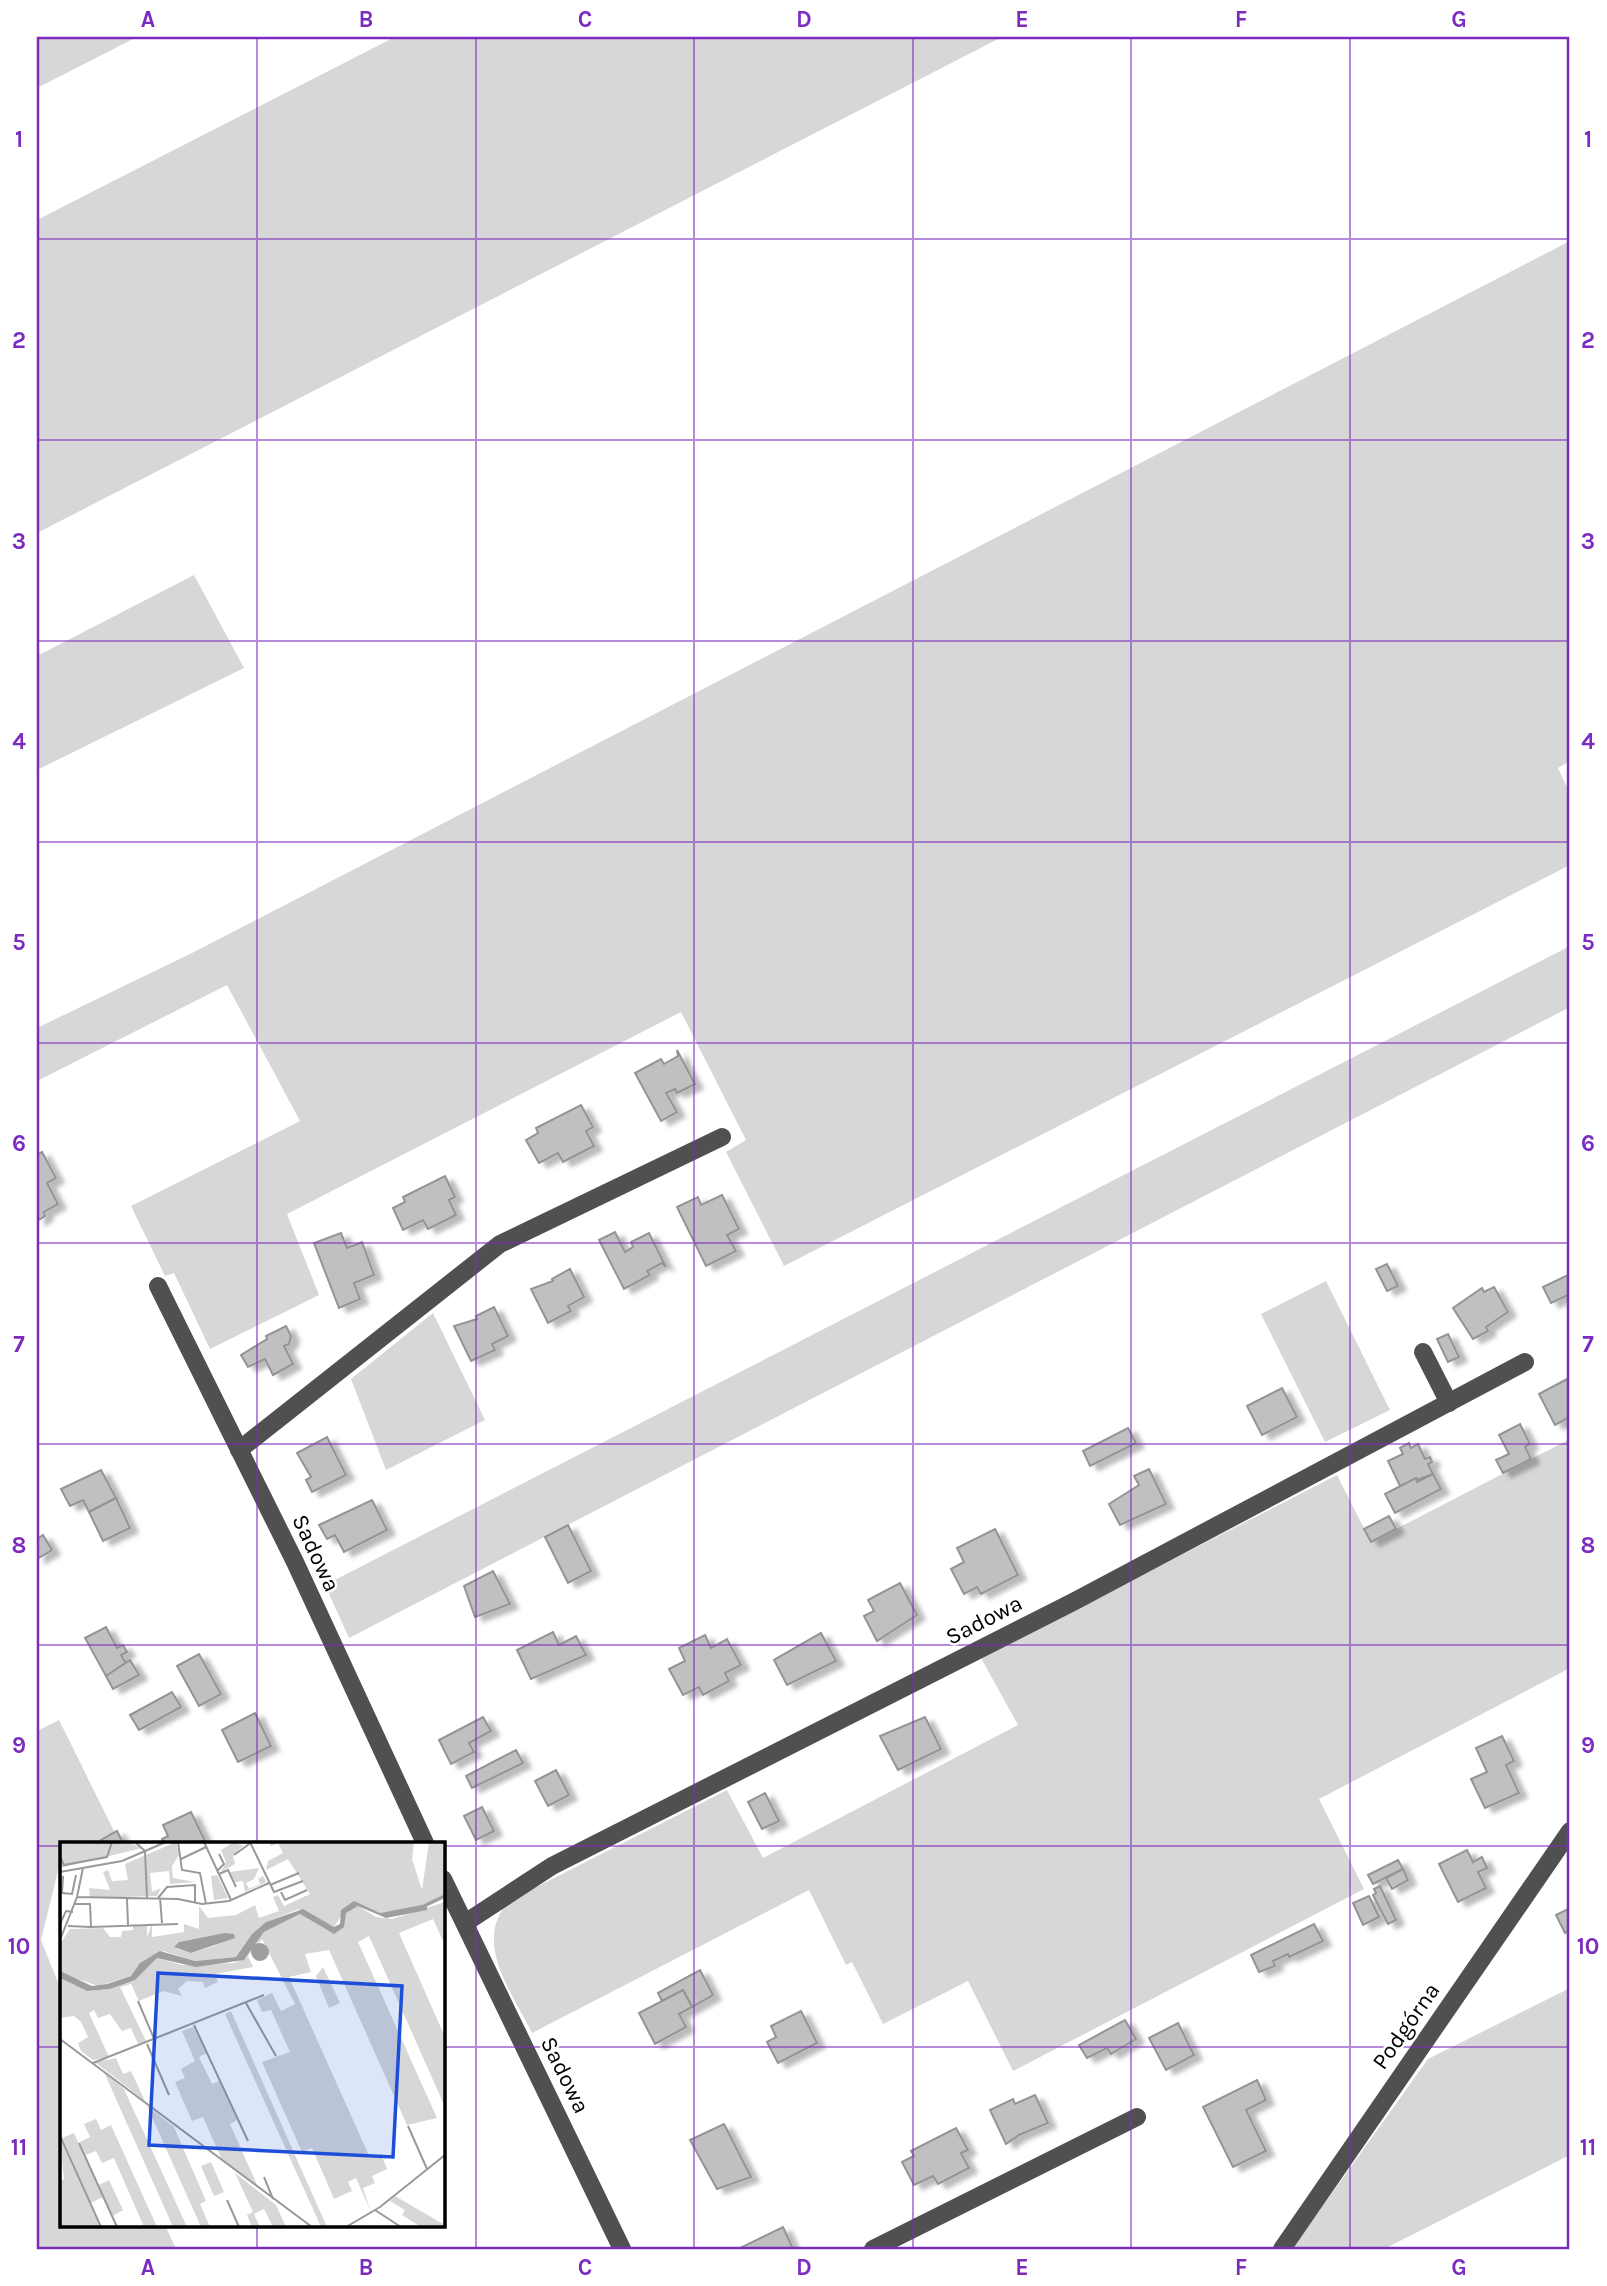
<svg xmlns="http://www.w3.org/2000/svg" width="1607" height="2286" font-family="Karla,sans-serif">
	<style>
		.green { fill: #d7d7d7 }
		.building { fill: #c0c0c0; stroke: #949494; stroke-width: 2; filter: url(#shadow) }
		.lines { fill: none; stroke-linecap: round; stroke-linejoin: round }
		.minor { stroke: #505050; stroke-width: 18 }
		.grid { fill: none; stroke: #7b2cbf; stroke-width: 2; stroke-opacity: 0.55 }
		.labels { text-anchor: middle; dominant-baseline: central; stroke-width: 5; stroke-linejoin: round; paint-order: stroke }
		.street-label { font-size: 23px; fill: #000; stroke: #fff }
		.inset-river { fill: none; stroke: #9e9e9e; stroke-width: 3.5 }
		.inset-road { fill: none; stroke: #999; stroke-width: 2 }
		.view { fill: #1d4ed8; fill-opacity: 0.15; stroke: #1d4ed8; stroke-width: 3.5 }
		.inset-edge { fill: none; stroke: #000; stroke-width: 3.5 }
		.neatline { fill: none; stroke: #7b2cbf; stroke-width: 2.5 }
		.grid-label { font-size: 23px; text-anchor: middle; font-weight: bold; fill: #7b2cbf }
	</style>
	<defs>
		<filter id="shadow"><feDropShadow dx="8" dy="4.5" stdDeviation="2" flood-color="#0004"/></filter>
	</defs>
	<rect width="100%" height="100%" fill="#fff"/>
	<!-- green -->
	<g class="green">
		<polygon points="37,37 137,37 37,88"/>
		<polygon points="395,37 1002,37 37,533 37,220"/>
		<polygon points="1570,241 1570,761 1558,768 1570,794 1570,865 784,1266 726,1152 746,1140 681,1012 287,1214 319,1295 210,1349 174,1273 165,1276 131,1206 300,1121 227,985 37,1081 37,1028 192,953"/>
		<polygon points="194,575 244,668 37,770 37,656"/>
		<polygon points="1570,946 1570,1007 349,1638 325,1585"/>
		<polygon points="1326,1281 1390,1410 1325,1442 1261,1314"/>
		<polygon points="433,1313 485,1420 386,1470 351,1379"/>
		<path d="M1570,1439V1668L1319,1799L1364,1889L1013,2071L968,1981L883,2024L852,1962L846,1965L809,1890L532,2033C512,1992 472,1942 509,1901L727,1790L763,1858L1018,1725L981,1658L1337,1475L1371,1542Z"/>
		<polygon points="59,1720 115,1833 93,1843 61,1843 61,1859 41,1940 61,1990 61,2002 58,2004 61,2008 61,2225 165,2225 176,2249 37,2249 37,1731"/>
		<polygon points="1570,1988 1570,2155 1384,2249 1292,2249 1428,2059"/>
	</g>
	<!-- building -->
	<g class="building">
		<polygon points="677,1050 695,1084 677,1093 675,1089 666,1093 677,1112 661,1121 635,1073 661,1059 664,1064 678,1056"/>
		<polygon points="581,1105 593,1127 586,1131 594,1146 563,1162 558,1153 539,1163 526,1140 538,1133 536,1128"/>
		<polygon points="42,1152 56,1178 47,1183 58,1204 44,1212 45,1216 37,1221 37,1155"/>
		<polygon points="445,1176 455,1197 449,1200 456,1215 428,1229 423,1220 403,1230 393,1208 405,1202 403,1197"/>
		<polygon points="722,1195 739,1229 727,1235 736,1251 706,1266 677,1207 698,1197 701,1205"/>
		<polygon points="615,1232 625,1252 633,1247 631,1242 649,1233 666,1267 662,1263 647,1271 650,1275 624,1289 599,1240"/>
		<polygon points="341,1233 347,1248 362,1242 374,1275 354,1283 360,1299 339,1308 314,1243"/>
		<polygon points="1387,1264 1398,1286 1387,1291 1376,1269"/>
		<polygon points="570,1269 584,1297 568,1306 571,1311 548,1323 531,1289 553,1281 552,1279"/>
		<polygon points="1570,1274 1570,1294 1551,1303 1543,1287"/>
		<polygon points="1494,1287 1508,1312 1486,1327 1488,1331 1473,1339 1453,1308 1482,1288 1484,1292"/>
		<polygon points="494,1307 508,1336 492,1344 495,1350 471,1361 454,1326 477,1319 476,1316"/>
		<polygon points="286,1326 291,1336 289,1344 284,1346 293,1364 273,1375 265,1359 248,1367 241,1355 267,1339 266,1336"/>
		<polygon points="1448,1334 1459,1357 1448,1362 1437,1339"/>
		<polygon points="1569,1378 1570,1417 1555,1425 1539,1394"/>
		<polygon points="1282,1388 1297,1417 1262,1435 1247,1406"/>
		<polygon points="1520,1424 1530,1444 1525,1447 1531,1459 1503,1473 1496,1460 1509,1454 1499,1435"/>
		<polygon points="1128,1428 1136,1443 1090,1466 1083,1451"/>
		<polygon points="327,1437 346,1475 312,1492 306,1480 311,1477 297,1453"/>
		<polygon points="1409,1443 1411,1448 1418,1444 1425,1459 1430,1457 1432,1462 1428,1464 1433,1474 1400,1486 1388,1461 1403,1454 1400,1448"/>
		<polygon points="1149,1469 1166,1504 1120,1525 1109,1504 1139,1485 1134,1476"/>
		<polygon points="101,1470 116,1498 89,1512 83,1500 70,1506 61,1489"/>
		<polygon points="1433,1474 1441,1489 1395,1513 1385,1494 1416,1478 1417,1482"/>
		<polygon points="116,1498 130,1528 103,1541 89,1512"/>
		<polygon points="372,1500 387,1530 344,1552 335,1535 327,1539 319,1525"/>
		<polygon points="1389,1516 1396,1529 1371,1542 1364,1529"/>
		<polygon points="568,1525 591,1571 568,1583 545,1537"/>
		<polygon points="995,1529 1018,1575 981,1594 977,1587 964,1594 951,1569 964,1562 957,1548"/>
		<polygon points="43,1535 52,1550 37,1559 37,1539"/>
		<polygon points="493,1571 510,1604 475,1617 464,1586"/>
		<polygon points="900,1583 917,1615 877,1641 864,1616 874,1611 868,1600"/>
		<polygon points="106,1627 117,1648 123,1645 127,1652 121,1655 127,1665 106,1676 85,1638"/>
		<polygon points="553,1632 559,1645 576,1636 586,1655 531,1679 517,1650"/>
		<polygon points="821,1633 836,1661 787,1685 774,1660"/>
		<polygon points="705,1635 711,1648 727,1639 741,1665 725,1673 729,1681 703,1695 699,1687 683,1695 669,1669 685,1661 679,1648"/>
		<polygon points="199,1654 221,1694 199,1706 177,1666"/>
		<polygon points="130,1660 139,1675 113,1689 106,1676"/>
		<polygon points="172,1692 181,1707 139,1730 130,1715"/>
		<polygon points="255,1713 271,1746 238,1762 222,1730"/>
		<polygon points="483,1717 491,1731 469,1743 474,1752 451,1764 439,1740"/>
		<polygon points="925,1717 941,1749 898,1770 880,1736"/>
		<polygon points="1502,1736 1514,1761 1506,1765 1519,1793 1485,1808 1471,1779 1487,1772 1476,1748"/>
		<polygon points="516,1750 523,1763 472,1788 466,1776"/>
		<polygon points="556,1770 569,1795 548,1806 535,1781"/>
		<polygon points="765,1793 779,1821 762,1829 748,1802"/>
		<polygon points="482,1807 494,1831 476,1840 464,1816"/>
		<polygon points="191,1812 205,1841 165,1843 162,1839 168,1836 163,1825"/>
		<polygon points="117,1831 123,1843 103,1843 101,1840"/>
		<polygon points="1467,1850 1473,1862 1482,1857 1487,1868 1478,1872 1486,1888 1458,1902 1439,1864"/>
		<polygon points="1398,1860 1403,1869 1373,1884 1368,1875"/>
		<polygon points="1403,1869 1408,1880 1392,1889 1386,1878"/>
		<polygon points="1380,1886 1396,1920 1388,1924 1373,1895 1376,1893 1374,1889"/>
		<polygon points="1369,1896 1379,1917 1363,1925 1353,1903"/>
		<polygon points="1570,1908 1570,1930 1565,1933 1556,1915"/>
		<polygon points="1314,1924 1323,1941 1289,1957 1288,1954 1273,1961 1275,1966 1259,1972 1251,1955"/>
		<polygon points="700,1970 713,1995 692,2007 683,1990 662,2001 658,1993"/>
		<polygon points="683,1990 692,2007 679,2014 686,2027 655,2044 639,2013"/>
		<polygon points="801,2011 817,2043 778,2063 767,2042 776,2037 771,2026"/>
		<polygon points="1125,2020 1136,2039 1111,2054 1107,2048 1087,2058 1079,2045"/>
		<polygon points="1178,2023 1194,2055 1166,2070 1149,2038"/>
		<polygon points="1257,2080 1266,2100 1246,2110 1266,2151 1233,2167 1203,2107"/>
		<polygon points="1035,2095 1048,2123 1019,2135 1006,2144 990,2110 1013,2099 1015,2104"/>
		<polygon points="724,2124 751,2177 717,2189 690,2140"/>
		<polygon points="956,2128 968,2150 961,2153 969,2168 938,2184 933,2176 914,2185 902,2162 914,2156 911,2151"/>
		<polygon points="783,2227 793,2249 741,2249 740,2248"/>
	</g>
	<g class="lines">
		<!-- minor -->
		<g class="minor">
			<polyline points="158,1286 295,1562 425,1843"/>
			<polyline points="1423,1352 1449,1403"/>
			<polyline points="239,1450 500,1244 722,1137"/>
			<polyline points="443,1879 622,2249"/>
			<polyline points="465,1923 552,1866 1073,1602 1525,1362"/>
			<polyline points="873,2249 1137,2117"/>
			<polyline points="1282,2249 1570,1831"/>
		</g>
	</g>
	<!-- grid -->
	<path class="grid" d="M257,37V1843M476,37V2249M694,37V2249M913,37V2249M1131,37V2249M1350,37V2249M37,239H1570M37,440H1570M37,641H1570M37,842H1570M37,1043H1570M37,1243H1570M37,1444H1570M37,1645H1570M37,1846H61M443,1846H1570M37,2047H61M443,2047H1570M257,2225V2249"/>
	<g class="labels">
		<!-- street labels -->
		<g class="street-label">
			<text transform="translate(316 1553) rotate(65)">Sadowa</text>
			<text transform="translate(984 1620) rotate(-27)">Sadowa</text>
			<text transform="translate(1406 2026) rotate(-55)">Podgórna</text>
			<text transform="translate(565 2075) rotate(64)">Sadowa</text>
		</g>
	</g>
	<!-- overview -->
	<g transform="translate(60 1842)">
		<rect width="385" height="385" fill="#fff"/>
		<path d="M68,0L82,6L0,26V2ZM116,0L119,13L112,24L113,36L135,40L110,42L109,29L90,31L92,50L101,46L97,54L30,56L29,46L50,48L43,30L48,28L52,39L68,38L65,22ZM174,0L183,4L173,13L175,22L161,30L166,20L161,8ZM209,0H354L352,17L362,48L369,0H383L385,54L361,64L320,71L289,62L274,85L239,67L206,80L192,92L176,115L135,119L103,109L85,118L71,134L38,144L1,131L0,102L10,87L43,86L50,95H61L62,89L73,88V83L87,84V95L92,82V95L124,90V82L139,87V64L148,76L176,73L195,63L199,76L219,69L213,55L218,53L224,64L250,52L228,17L206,28L208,19L223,11L218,1L211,4ZM164,91L166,98L154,104L131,111L116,106L119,100ZM199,26L194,37L186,41L189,47L200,42L198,37L203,34L206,40L185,50L183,39L175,40L170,30ZM157,33L168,56L154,58L151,34ZM385,60V103L373,77L339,91L385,195V265L309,94L298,100L377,276L347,283L269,108L245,112L251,130L229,135L310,316L321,312L327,327L312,334L315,341L303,346L310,368L296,336L288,340L292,349L274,357L252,306L242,310L202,220L230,210L211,168L202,170L197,158L212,151L221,169L235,162L202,97L188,114L193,125L155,132L158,140L145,146L143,140L127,139L118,147L122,154L103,149L79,159L71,142L60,145L86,199L78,202L71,186L62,189L50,172L38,176L34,168L29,171L49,215L33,218L21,209L18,201L28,195L21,180L14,174L0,176V136L27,149L50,147L75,137L97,116L122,123L174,121L186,116L204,90L240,72L274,92L286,70L298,64L316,75L332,77ZM263,125L280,161L269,166L256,134ZM171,169L267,385H261L165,172ZM133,185L147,211L139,215L152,242L159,239L177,278L170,282L198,345L162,318L143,275L132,279L115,240L125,236L121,227L135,219L122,189ZM56,216L63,232L71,229L85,259L35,220ZM44,230L64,247L127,385H113ZM87,264L114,285L146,359L140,362L150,385H141ZM36,277L41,288L51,283L97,385H84L54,316L42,321L36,309L26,313L20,300L30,295L24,282ZM14,291L43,355L31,361L2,296ZM0,297L40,385H0V339L4,337ZM151,320L164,350L154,354L141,324ZM175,331L216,363L226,385H213L204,367L194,372L200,385H192L187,373L193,370ZM49,338L63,368L53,374L39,343ZM335,354L385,383V385H361L342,373L345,368L330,359Z" fill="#d7d7d7" fill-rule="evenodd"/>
		<path d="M294,59L320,71L367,62V68L326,76L298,64L286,71L284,85L274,92L240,72L204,90L184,118L136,125L97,116L75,138L50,147L27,149L0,136V129L32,144L47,142L71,134L80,121L100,109L135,119L176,115L192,92L206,80L243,67L274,85L280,82L281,68ZM164,91L174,92L175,96L131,111L114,105L119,100ZM191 110a9 9 0 1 1 18 0a9 9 0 1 1-18 0Z" fill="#9e9e9e"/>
		<path class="inset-river" d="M364,64L385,54"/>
		<path class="inset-road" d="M75,0L85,9L87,56M118,0L122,28L140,31L146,62M144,0L171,58M190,0L214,50L243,39M174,13L192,0M0,14L4,23L47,15L52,0M121,17L146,5M157,29L164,22L159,12M0,30L62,19L106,0M159,32L168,28L176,45M3,34L2,51L12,52L16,33M210,43L239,31M221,50L225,58L247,48M17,55L118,57L142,62L169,59L209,41M98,56L107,45L135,43V61M100,56L102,81M67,57L68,83M15,62H30L31,85L118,82M0,82L6,69L13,70M8,84L31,85M0,98L17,55L23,26M78,159L95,199M186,161L216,214M134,183L188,299M0,197L252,385M87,202L109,253M33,221L204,153M348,284L367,327M0,294L41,385M19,301L57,385M204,335L213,357M167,358L179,385M315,368L341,385M286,385L320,365L385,313"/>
		<path class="view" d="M98,131L342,144L333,315L89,303Z"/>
		<rect width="385" height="385" class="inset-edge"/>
	</g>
	<!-- border -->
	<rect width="1607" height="2286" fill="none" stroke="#ffffff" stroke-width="77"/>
	<rect x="38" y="38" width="1530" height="2210" class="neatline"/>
	<g class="grid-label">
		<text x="148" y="27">A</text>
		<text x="366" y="27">B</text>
		<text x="585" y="27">C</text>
		<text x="804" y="27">D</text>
		<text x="1022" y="27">E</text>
		<text x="1241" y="27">F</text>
		<text x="1459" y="27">G</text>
		<text x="19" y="147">1</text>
		<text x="1588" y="147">1</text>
		<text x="19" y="348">2</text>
		<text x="1588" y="348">2</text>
		<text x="19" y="549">3</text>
		<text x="1588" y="549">3</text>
		<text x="19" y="749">4</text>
		<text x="1588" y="749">4</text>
		<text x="19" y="950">5</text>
		<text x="1588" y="950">5</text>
		<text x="19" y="1151">6</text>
		<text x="1588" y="1151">6</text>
		<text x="19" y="1352">7</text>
		<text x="1588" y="1352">7</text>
		<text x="19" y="1553">8</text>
		<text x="1588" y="1553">8</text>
		<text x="19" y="1753">9</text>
		<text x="1588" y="1753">9</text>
		<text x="19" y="1954">10</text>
		<text x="1588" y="1954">10</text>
		<text x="19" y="2155">11</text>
		<text x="1588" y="2155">11</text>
		<text x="148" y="2275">A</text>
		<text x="366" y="2275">B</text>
		<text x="585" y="2275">C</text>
		<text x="804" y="2275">D</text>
		<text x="1022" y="2275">E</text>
		<text x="1241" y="2275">F</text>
		<text x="1459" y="2275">G</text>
	</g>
</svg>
